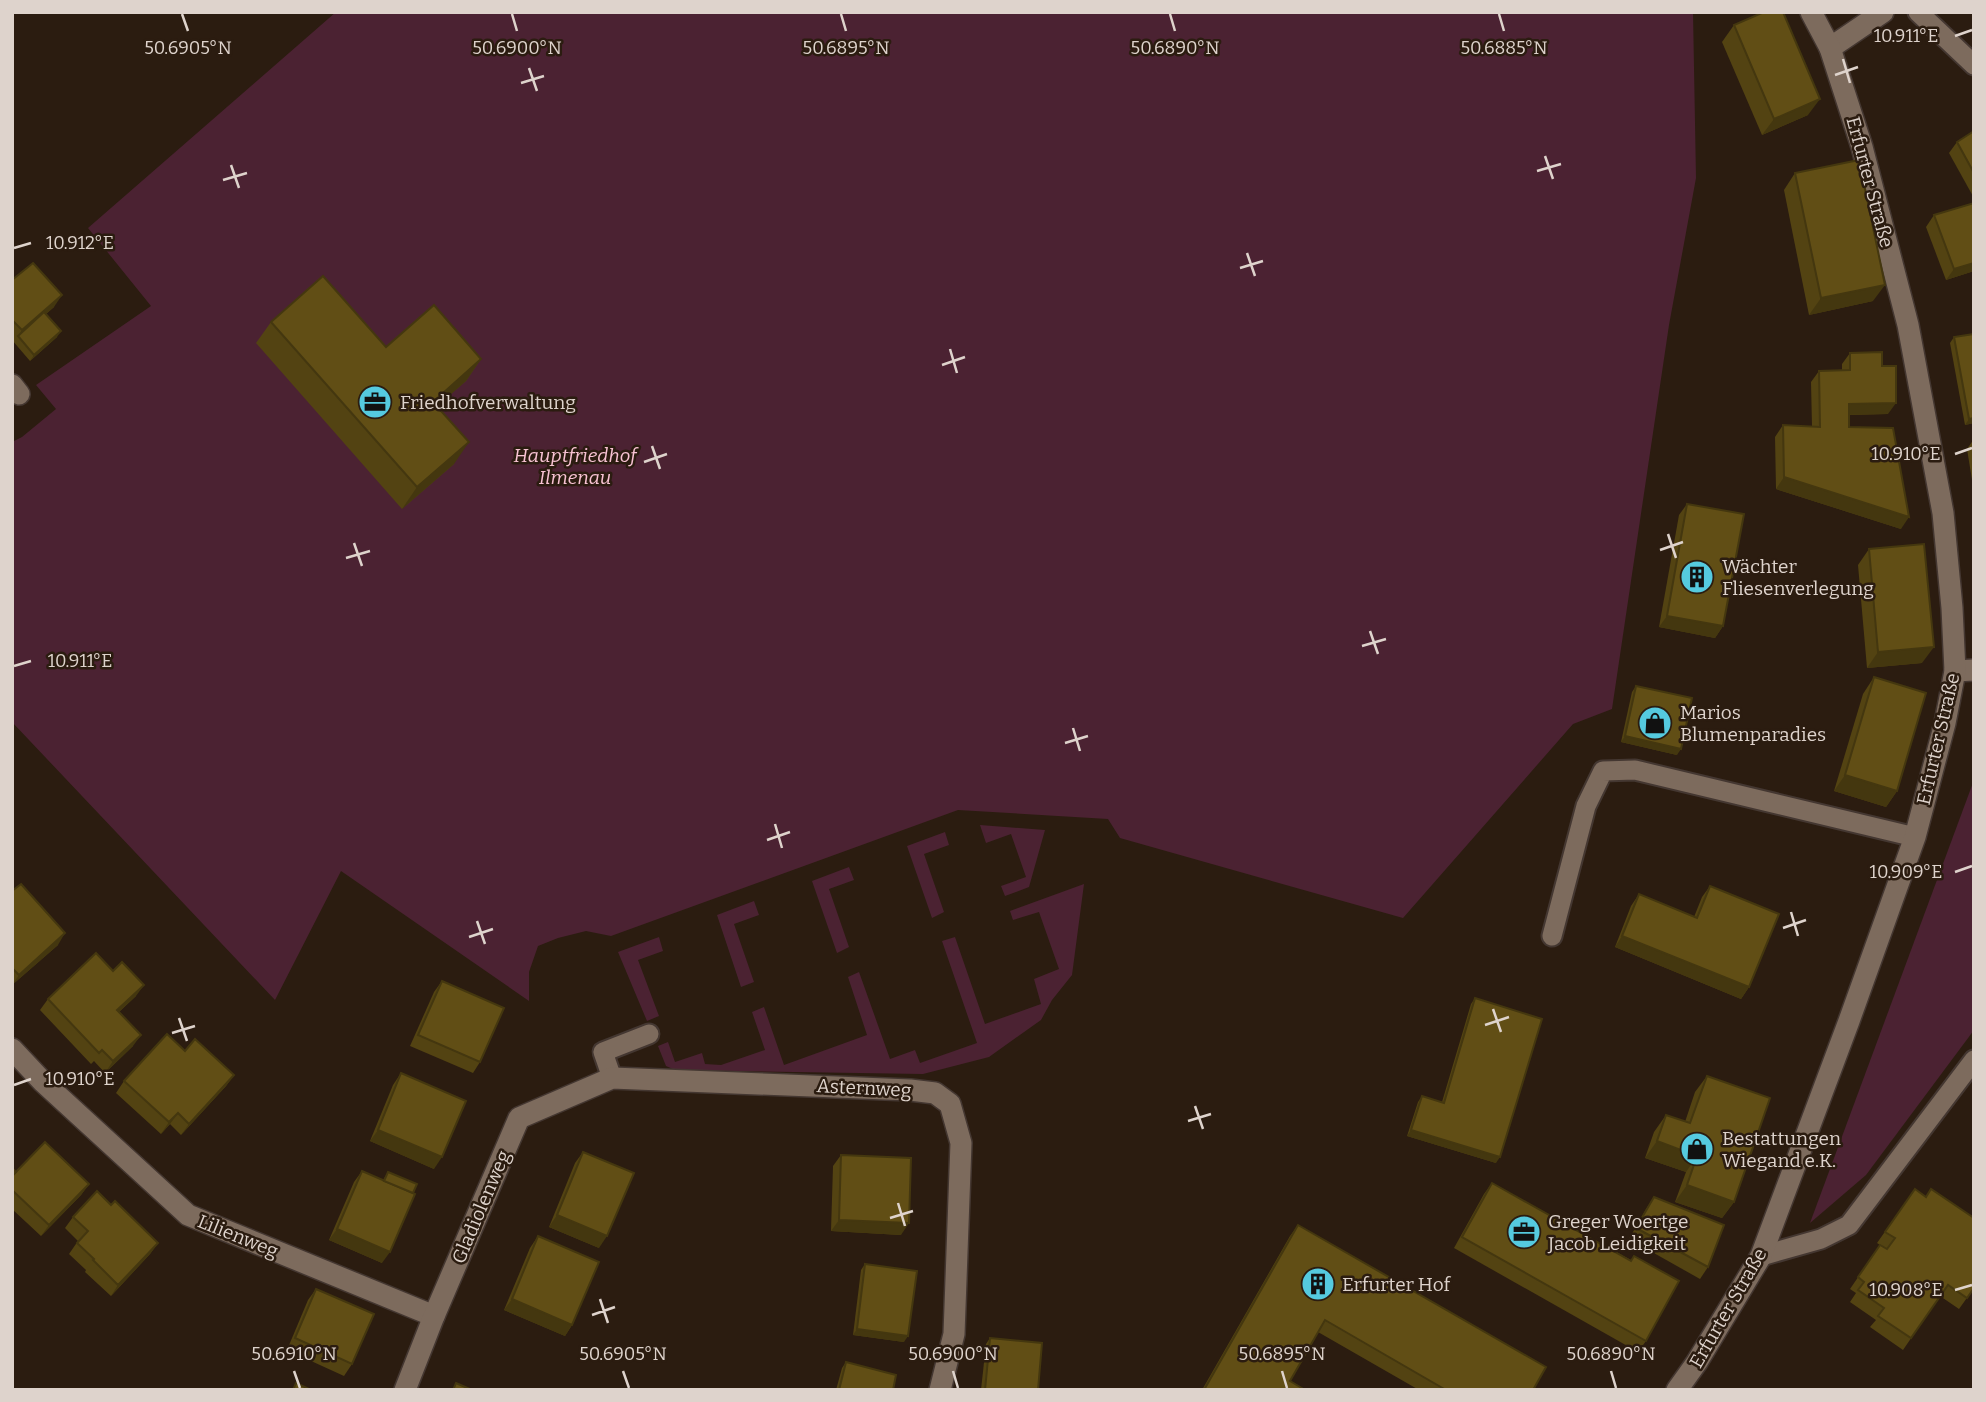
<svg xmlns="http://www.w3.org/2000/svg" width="1986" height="1402" font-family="Bitter,serif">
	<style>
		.green { fill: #4b2232 }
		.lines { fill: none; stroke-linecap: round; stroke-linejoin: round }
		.lane-casing { stroke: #443731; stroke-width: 23 }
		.street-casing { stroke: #443731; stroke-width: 24 }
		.secondary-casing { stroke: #443731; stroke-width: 24 }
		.lane { stroke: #7d6b5d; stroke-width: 19 }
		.street { stroke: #7d6b5d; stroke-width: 21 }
		.secondary { stroke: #7d6b5d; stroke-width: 21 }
		.wall { fill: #534312 }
		.shaded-wall { fill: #44370f }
		.building { fill: #614e15; stroke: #44370f; stroke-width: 2 }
		.ticks { fill: none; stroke: #ded3cc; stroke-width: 2.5 }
		.labels { text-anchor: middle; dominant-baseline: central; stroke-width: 5; stroke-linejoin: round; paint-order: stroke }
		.street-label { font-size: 19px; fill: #ded3cc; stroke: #2b1c10 }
		.poi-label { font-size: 19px; fill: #ded3cc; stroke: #2b1c10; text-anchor: start }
		.park-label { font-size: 19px; font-style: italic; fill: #f9c3d4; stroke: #2b1c10 }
		.ticks-label { font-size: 18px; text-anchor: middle; fill: #ded3cc; stroke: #2b1c10; stroke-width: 5; stroke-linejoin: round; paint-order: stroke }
	</style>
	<rect width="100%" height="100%" fill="#2b1c10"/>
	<!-- green -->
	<g class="green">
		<polygon points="336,12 1693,12 1696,178 1669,325 1612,709 1573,724 1403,918 1120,838 1108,819 958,810 611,936 586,931 558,938 538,946 529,972 529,1001 341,871 275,1000 12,722 12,442 22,437 56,409 36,385 151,306 88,228"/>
		<polygon points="1974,780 1974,1030 1866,1175 1810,1223"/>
		<polygon points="980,825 1045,830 1029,887 1005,896 1001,886 1026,877 1011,834 986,843"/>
		<polygon points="945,832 949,845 924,854 944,912 932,918 907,846"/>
		<polygon points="849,867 854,880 829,889 849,947 837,953 812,881"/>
		<polygon points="1084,884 1072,975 1052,1000 1041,1020 989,1057 923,1074 675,1070 666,1066 658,1046 668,1042 675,1062 702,1053 705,1064 721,1065 765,1050 752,1012 764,1007 784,1065 867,1035 848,977 859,972 890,1059 915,1050 920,1063 977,1043 942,941 955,937 985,1024 1041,1004 1034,979 1059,969 1039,912 1013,920 1010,911"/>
		<polygon points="754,901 759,915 734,924 754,982 741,987 717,915"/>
		<polygon points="659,937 663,951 638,960 659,1016 647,1021 618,952"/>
	</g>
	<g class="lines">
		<defs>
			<g id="lane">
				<polyline points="1918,12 1974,65"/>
				<polyline points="1552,936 1586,806 1603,771 1635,770 1915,837"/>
				<polyline points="612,1078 603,1052 649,1034"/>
				<polyline points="1761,1256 1821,1239 1849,1225 1974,1060"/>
			</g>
			<g id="street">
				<polyline points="1830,48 1883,12"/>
				<polyline points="12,385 19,394"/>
				<polyline points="1955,671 1974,670"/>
				<polyline points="12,1049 43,1082 188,1215 434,1316"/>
				<polyline points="405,1390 434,1316 519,1118 612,1078 910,1090 935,1093 950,1104 961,1143 954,1334 940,1390"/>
			</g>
			<polyline id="secondary" points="1677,1390 1697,1362 1761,1256 1849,1021 1915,837 1945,723 1955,671 1952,608 1943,513 1908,325 1862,147 1830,48 1811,12"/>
		</defs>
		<!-- lane casing -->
		<use href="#lane" class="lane-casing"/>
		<!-- street casing -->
		<use href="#street" class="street-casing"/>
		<!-- secondary casing -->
		<use href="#secondary" class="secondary-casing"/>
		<!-- lane -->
		<use href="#lane" class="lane"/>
		<!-- street -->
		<use href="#street" class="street"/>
		<!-- secondary -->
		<use href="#secondary" class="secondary"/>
	</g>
	<!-- wall -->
	<g class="wall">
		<polygon points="1734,25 1808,115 1762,135 1722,42"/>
		<polygon points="1974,131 1974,198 1949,153 1957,142"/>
		<polygon points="1795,173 1873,301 1809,315 1784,190"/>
		<polygon points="1934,215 1974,271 1946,280 1926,227"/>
		<polygon points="12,280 54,307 46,314 57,337 30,361 12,340"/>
		<polygon points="271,322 386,347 481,359 466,381 437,406 454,464 402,509 256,343"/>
		<polygon points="1954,337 1974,423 1965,425 1950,343"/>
		<polygon points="1850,353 1882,366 1888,414 1849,415 1849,427 1901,529 1776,489 1775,437 1783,425 1812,427 1811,382 1819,371 1842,370 1842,364"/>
		<polygon points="1974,439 1974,492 1967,449"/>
		<polygon points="1687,504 1723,626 1715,638 1659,627 1679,515"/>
		<polygon points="1869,549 1922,663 1867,668 1858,565"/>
		<polygon points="1874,677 1897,791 1886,807 1834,791 1863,694"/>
		<polygon points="1636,686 1677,755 1621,742 1632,692"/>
		<polygon points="1710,886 1749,987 1741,999 1615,947 1631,906 1639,894 1694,917 1702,897"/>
		<polygon points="12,891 58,945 12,985"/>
		<polygon points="442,981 480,1062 473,1073 410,1046 434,992"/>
		<polygon points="136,996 119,1012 133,1046 105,1073 94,1061 91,1064 40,1010 48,999"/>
		<polygon points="1475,998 1496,1163 1407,1136 1418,1102 1422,1096 1442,1102 1471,1004"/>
		<polygon points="185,1051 234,1075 226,1086 181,1135 170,1124 161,1134 116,1093 124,1081"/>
		<polygon points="401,1073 434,1169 370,1141 393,1085"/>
		<polygon points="1707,1076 1734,1202 1722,1218 1675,1202 1686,1172 1645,1158 1654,1132 1666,1115 1685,1122 1695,1092"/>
		<polygon points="583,1152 599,1248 549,1227 575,1163"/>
		<polygon points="841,1155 901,1235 831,1231 833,1166"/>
		<polygon points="12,1168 16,1172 89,1184 81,1195 41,1236 12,1209"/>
		<polygon points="362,1171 383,1180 388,1172 382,1263 329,1240 354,1182"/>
		<polygon points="1492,1183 1631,1260 1646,1341 1638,1352 1454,1248 1484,1194"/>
		<polygon points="1915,1189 1974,1288 1959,1309 1940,1296 1903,1350 1870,1327 1876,1320 1850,1302 1856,1293 1850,1289 1880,1245 1877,1243"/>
		<polygon points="1654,1197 1708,1267 1700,1279 1629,1239 1646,1209"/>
		<polygon points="111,1205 158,1243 150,1254 111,1296 85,1272 86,1270 69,1254 78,1241 65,1228 73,1217"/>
		<polygon points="1298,1225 1533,1390 1419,1390 1318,1332 1290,1381 1305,1390 1202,1390 1290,1236"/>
		<polygon points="538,1236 572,1325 565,1336 504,1310 530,1248"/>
		<polygon points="865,1264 904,1342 853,1335 861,1270"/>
		<polygon points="316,1289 352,1364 344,1376 287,1350 308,1300"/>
		<polygon points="990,1338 1038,1390 981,1390 986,1344"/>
		<polygon points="846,1362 893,1390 836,1390 842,1368"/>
	</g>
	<!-- shaded-wall -->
	<g class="shaded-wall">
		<polygon points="1820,99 1808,115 1762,135 1774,119"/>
		<polygon points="1974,263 1974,271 1946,280 1954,269"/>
		<polygon points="1885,285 1873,301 1809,315 1821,298"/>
		<polygon points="62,295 54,307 19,337 18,336 22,330"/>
		<polygon points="61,331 57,337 30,361 34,355"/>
		<polygon points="481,359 466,381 418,423 433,402"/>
		<polygon points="1896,403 1888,414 1841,415 1849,404"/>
		<polygon points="1974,418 1974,423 1965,425 1969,419"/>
		<polygon points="469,442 454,464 402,509 417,487"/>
		<polygon points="1784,477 1909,517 1901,529 1776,489"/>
		<polygon points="1667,616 1723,626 1715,638 1659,627"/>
		<polygon points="1934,647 1922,663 1867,668 1878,652"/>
		<polygon points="1625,736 1681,749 1677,755 1621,742"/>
		<polygon points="1845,775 1897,791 1886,807 1834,791"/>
		<polygon points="65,933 58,945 12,985 19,975"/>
		<polygon points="1622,936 1749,987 1741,999 1615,947"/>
		<polygon points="144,985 136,996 109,1021 117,1010"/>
		<polygon points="141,1035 133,1046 105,1073 113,1061"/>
		<polygon points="234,1075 226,1086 181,1135 189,1124"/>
		<polygon points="178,1113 170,1124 161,1134 169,1122"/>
		<polygon points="378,1130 442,1157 434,1169 370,1141"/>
		<polygon points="1411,1130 1500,1157 1496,1163 1407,1136"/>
		<polygon points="1657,1141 1697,1156 1686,1172 1645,1158"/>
		<polygon points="89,1184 81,1195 41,1236 49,1225"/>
		<polygon points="1687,1185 1734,1202 1722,1218 1675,1202"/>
		<polygon points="557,1215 607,1236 599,1248 549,1227"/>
		<polygon points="839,1220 909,1223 901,1235 831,1231"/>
		<polygon points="337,1229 390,1252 382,1263 329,1240"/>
		<polygon points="158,1243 150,1254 111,1296 118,1285"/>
		<polygon points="512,1299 572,1325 565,1336 504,1310"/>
		<polygon points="857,1329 908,1336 904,1342 853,1335"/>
	</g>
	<!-- building -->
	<g class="building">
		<polygon points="1764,12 1783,12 1820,99 1774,119 1734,25"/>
		<polygon points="1974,131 1974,173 1957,142"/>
		<polygon points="1859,160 1885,285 1821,298 1795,173"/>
		<polygon points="1974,203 1974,263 1954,269 1934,215"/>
		<polygon points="33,263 62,295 22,330 12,320 12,280"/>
		<polygon points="323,276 386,347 434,305 481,359 433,402 469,442 417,487 271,322"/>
		<polygon points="44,312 61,331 34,355 18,336"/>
		<polygon points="1974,334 1974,418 1969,419 1954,337"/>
		<polygon points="1882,352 1882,366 1896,366 1896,403 1849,404 1849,427 1893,428 1909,517 1784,477 1783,425 1820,427 1819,371 1850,370 1850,353"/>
		<polygon points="1687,504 1744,514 1723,626 1667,616"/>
		<polygon points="1924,544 1934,647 1878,652 1869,549"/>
		<polygon points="1874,677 1926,693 1897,791 1845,775"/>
		<polygon points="1636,686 1692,698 1681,749 1625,736"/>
		<polygon points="21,884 65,933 19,975 12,968 12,891"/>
		<polygon points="1710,886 1779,914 1749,987 1622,936 1639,894 1697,918"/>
		<polygon points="96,953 113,971 122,962 144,985 117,1010 141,1035 113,1061 102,1050 99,1053 48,999"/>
		<polygon points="442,981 504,1008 480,1062 418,1035"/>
		<polygon points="1475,998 1542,1019 1500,1157 1411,1130 1422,1096 1444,1103"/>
		<polygon points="167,1034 185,1051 195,1039 234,1075 189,1124 178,1113 169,1122 124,1081"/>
		<polygon points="401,1073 466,1101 442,1157 378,1130"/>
		<polygon points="1707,1076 1770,1098 1734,1202 1687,1185 1697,1156 1657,1141 1666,1115 1690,1123"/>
		<polygon points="45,1142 89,1184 49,1225 12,1190 12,1176"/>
		<polygon points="583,1152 634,1173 607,1236 557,1215"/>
		<polygon points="841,1155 911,1158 909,1223 839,1220"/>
		<polygon points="12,1168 16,1172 12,1176"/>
		<polygon points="362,1171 415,1194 390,1252 337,1229"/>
		<polygon points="388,1172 417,1184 413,1193 384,1181"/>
		<polygon points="1492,1183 1631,1261 1634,1256 1679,1281 1646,1341 1462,1237"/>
		<polygon points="1915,1189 1926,1197 1931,1189 1974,1218 1974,1288 1967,1298 1948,1285 1911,1338 1878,1316 1884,1308 1858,1290 1864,1282 1858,1277 1880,1245 1887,1249 1895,1238 1885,1232"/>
		<polygon points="97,1191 111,1205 115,1201 158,1243 118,1285 93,1260 94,1259 77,1243 88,1231 73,1217"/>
		<polygon points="1654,1197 1724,1225 1708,1267 1636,1228"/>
		<polygon points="1298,1225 1546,1367 1533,1390 1446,1390 1325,1320 1290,1381 1305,1390 1204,1390"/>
		<polygon points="538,1236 599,1262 572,1325 512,1299"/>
		<polygon points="865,1264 917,1271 908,1336 857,1329"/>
		<polygon points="316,1289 374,1314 352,1364 295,1338"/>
		<polygon points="990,1338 1042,1343 1038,1390 985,1390"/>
		<polygon points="846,1362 896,1375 893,1390 839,1390"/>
		<polygon points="296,1383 311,1390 293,1390"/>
		<polygon points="456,1383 472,1390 453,1390"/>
	</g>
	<!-- ticks -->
	<path class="ticks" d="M182,14L188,31M512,14L517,31M841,14L846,31M1170,14L1175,31M1499,14L1504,31M1955,36L1972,30M1843,59L1850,83M529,68L537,91M1835,75L1858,67M521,83L544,76M1545,156L1553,179M231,165L239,188M1537,171L1561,164M223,180L247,173M14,248L31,243M1247,253L1255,276M1240,268L1263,261M950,349L957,373M942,365L965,357M652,446L660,469M1955,454L1972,448M644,462L667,454M1668,534L1676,558M354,543L362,566M1660,550L1683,542M346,558L370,551M1370,631L1378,654M1362,646L1386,639M14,666L31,661M1073,728L1080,751M1065,743L1088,736M775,824L782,848M767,840L790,832M1955,872L1972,866M1791,912L1798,936M477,921L485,944M1783,928L1806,920M469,937L493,929M1493,1009L1501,1032M179,1018L187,1041M1485,1025L1509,1017M172,1033L195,1026M14,1085L31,1079M1195,1106L1203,1129M1188,1121L1211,1114M898,1203L905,1226M890,1218L913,1211M1955,1290L1972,1285M600,1299L608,1323M592,1315L615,1307M294,1371L300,1388M623,1371L629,1388M953,1371L958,1388M1282,1371L1287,1388M1611,1371L1616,1388"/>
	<!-- icons -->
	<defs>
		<symbol id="office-disc" viewBox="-11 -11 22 22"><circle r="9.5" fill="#55cadf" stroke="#2b1c10"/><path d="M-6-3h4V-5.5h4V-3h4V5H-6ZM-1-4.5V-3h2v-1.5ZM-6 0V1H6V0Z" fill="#111"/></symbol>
		<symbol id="building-disc" viewBox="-11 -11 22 22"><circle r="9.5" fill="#55cadf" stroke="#2b1c10"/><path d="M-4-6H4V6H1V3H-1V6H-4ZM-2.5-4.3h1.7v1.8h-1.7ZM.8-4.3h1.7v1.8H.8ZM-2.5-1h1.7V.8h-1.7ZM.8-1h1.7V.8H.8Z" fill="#111"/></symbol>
		<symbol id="shop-disc" viewBox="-11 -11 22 22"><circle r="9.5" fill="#55cadf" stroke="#2b1c10"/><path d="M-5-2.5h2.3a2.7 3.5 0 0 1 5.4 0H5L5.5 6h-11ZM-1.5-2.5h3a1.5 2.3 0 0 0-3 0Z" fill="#111"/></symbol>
	</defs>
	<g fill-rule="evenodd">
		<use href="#office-disc" x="356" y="383" width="38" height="38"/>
		<use href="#building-disc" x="1678" y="558" width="38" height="38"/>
		<use href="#shop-disc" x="1636" y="704" width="38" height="38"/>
		<use href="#shop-disc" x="1678" y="1130" width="38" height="38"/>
		<use href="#office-disc" x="1505" y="1213" width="38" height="38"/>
		<use href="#building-disc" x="1299" y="1265" width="38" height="38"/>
	</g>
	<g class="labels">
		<!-- street labels -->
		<g class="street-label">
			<text transform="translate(1870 182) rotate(75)">Erfurter Straße</text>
			<text transform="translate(1938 739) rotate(-77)">Erfurter Straße</text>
			<text transform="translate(864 1088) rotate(3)">Asternweg</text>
			<text transform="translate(481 1207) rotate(-67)">Gladiolenweg</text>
			<text transform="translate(238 1236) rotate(22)">Lilienweg</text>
			<text transform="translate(1728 1308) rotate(-60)">Erfurter Straße</text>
		</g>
		<!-- poi labels -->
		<g class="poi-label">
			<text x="400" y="402">Friedhofverwaltung</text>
			<text x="1722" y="566">Wächter<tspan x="1722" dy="22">Fliesenverlegung</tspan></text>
			<text x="1680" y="712">Marios<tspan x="1680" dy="22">Blumenparadies</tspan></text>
			<text x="1722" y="1138">Bestattungen<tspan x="1722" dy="22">Wiegand e.K.</tspan></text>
			<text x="1548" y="1221">Greger Woertge<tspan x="1548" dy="22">Jacob Leidigkeit</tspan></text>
			<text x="1342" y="1284">Erfurter Hof</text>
		</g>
		<!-- park labels -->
		<g class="park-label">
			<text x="575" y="455">Hauptfriedhof<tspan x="575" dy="22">Ilmenau</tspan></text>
		</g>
	</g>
	<g class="ticks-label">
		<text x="1906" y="42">10.911°E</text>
		<text x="188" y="54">50.6905°N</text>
		<text x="517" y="54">50.6900°N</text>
		<text x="846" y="54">50.6895°N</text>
		<text x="1175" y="54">50.6890°N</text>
		<text x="1504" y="54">50.6885°N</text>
		<text x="80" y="249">10.912°E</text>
		<text x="1906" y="460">10.910°E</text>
		<text x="80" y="667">10.911°E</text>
		<text x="1906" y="878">10.909°E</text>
		<text x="80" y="1085">10.910°E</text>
		<text x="1906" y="1296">10.908°E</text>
		<text x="294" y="1360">50.6910°N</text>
		<text x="623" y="1360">50.6905°N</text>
		<text x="953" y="1360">50.6900°N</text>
		<text x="1282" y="1360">50.6895°N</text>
		<text x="1611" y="1360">50.6890°N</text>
	</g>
	<!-- border -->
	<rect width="1986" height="1402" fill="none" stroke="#ded3cc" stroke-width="28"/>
</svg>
